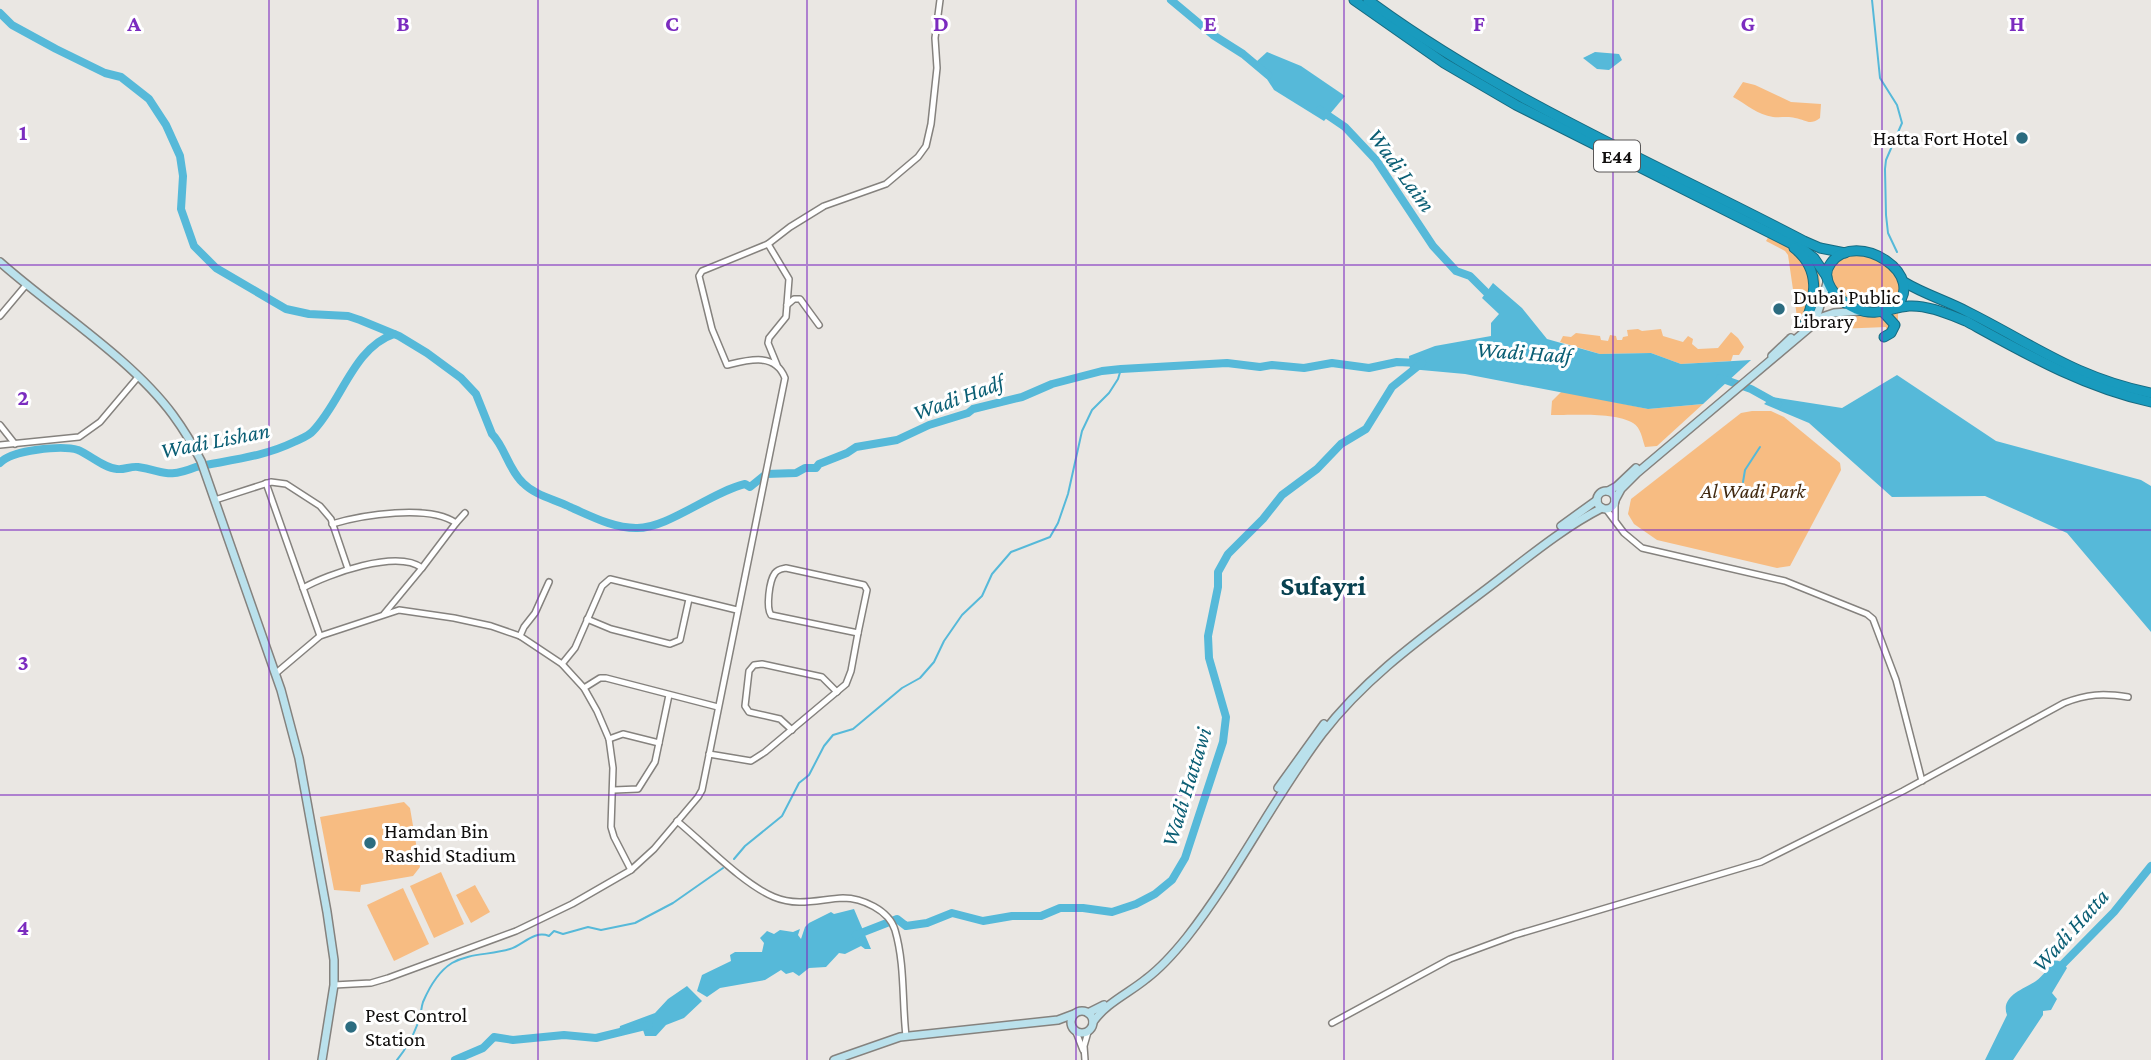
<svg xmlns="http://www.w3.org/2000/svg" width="2151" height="1060" font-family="'Crimson Pro',serif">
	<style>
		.green { fill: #f7bc82 }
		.water { fill: #56b9d9 }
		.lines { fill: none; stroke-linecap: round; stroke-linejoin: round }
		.stream { stroke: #56b9d9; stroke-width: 2 }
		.river { stroke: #56b9d9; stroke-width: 8 }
		.street-casing { stroke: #85827e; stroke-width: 8 }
		.secondary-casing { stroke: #85827e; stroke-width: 10 }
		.highway-casing { stroke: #166a80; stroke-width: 11 }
		.street { stroke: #fff; stroke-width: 5 }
		.secondary { stroke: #bae1ec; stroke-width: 7 }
		.highway { stroke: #199bbe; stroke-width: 9 }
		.grid { fill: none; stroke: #7b2cbf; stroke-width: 2; stroke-opacity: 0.55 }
		.poi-dot { fill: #2c6c80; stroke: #fff; stroke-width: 2.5 }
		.labels { text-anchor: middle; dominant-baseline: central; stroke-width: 6; stroke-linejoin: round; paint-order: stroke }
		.shield { fill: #fff; stroke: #585656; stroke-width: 2 }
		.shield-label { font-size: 19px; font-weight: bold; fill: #100e0d }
		.poi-label { font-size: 21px; fill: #100e0d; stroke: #fff; text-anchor: start }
		.park-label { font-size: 21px; font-style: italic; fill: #422910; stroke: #fff }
		.water-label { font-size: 23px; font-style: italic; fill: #0a5e74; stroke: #fff }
		.district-label { font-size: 28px; font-weight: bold; fill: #084150; stroke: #fff }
		.grid-label { font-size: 23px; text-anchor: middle; font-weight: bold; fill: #7b2cbf; stroke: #fff; stroke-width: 6; stroke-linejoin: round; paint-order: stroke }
	</style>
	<rect width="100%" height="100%" fill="#eae7e3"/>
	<!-- green -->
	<g class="green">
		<path d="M1743,82L1755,85L1791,102L1821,104L1820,118C1809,126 1807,120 1795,118C1788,116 1780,118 1773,117C1758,115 1746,104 1733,97Z"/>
		<path d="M1769,236C1779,240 1791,244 1800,250C1830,270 1824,304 1800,326L1798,324L1788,255L1785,251L1766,241Z"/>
		<path d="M1857,253C1880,259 1896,266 1901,290L1894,303C1867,311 1821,296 1834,261Z"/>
		<path d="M1898,313V327L1886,330V327L1813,330L1811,328C1844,304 1863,321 1898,313Z"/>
		<polygon points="1638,329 1642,331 1661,329 1663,336 1683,342 1688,336 1693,339 1692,344 1698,349 1718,348 1731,332 1738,338 1744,347 1739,355 1733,355 1731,361 1681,364 1651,353 1600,354 1560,342 1563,336 1571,337 1576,333 1600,336 1601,340 1608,341 1610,335 1616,336 1617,340 1622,340 1623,337 1628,336 1627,330"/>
		<path d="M1562,391L1648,409L1703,404L1657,446L1645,447C1642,438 1641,428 1633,423C1616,412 1571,415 1551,415L1552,401Z"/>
		<polygon points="1752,411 1771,411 1784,417 1840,463 1841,470 1790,566 1777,568 1657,540 1634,524 1628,514 1631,499 1741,413"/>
		<polygon points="404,802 410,808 420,867 413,876 361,885 360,892 334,890 320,817"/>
		<polygon points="441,872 464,924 434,938 410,886"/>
		<polygon points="475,885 490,912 471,923 456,895"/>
		<polygon points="403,888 429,944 394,961 367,905"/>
	</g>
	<!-- water -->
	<g class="water">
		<polygon points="1267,52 1301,66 1345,96 1324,121 1274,90 1256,62"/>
		<polygon points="1595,52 1619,54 1622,60 1609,70 1597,69 1583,58"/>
		<polygon points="1493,283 1522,308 1547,339 1600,354 1651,353 1681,364 1751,360 1703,404 1648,409 1465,374 1410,369 1409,356 1435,346 1491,336 1491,323 1499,314 1482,298"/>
		<polygon points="1897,375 1996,441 2141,480 2151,486 2151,632 2067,533 1985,496 1892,497 1809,423 1764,404 1772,397 1842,408"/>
		<polygon points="854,909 871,949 865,949 861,946 845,954 839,953 826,967 809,968 799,976 793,972 786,974 781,970 765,980 720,988 707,997 697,991 702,975 731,961 730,955 735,952 762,952 764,943 760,938 767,931 774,934 780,930 793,932 800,929 798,935 801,939 805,927 809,923 831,912 834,914"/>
		<path d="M2055,960L2062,962L2067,968L2052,993L2057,999L2051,1010L2043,1011V1015L2013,1060H1985L2007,1015C2000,996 2024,989 2036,981C2043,976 2049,967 2055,960Z"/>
		<polygon points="687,986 702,1001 684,1018 666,1025 656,1036 645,1036 643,1030 636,1026 619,1032 620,1026 655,1013 668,999"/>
	</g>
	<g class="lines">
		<!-- stream -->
		<g class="stream">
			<polyline points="1872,0 1880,78 1897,105 1902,123 1886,160 1885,169 1886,215 1888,233 1897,252"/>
			<polyline points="1743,482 1745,470 1760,447"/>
			<polyline points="734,859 745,846 782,816 799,783 809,775 824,746 833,735 853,729 902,688 920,678 934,662 944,641 962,615 982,596 992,574 1011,552 1050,537 1058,523 1068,494 1082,431 1092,410 1109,393 1118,379 1121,369"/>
			<path d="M397,1060C406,1049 413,1036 418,1023C421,1016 421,1008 423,1002C429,988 439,971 452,963C469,953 491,955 510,949C523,945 534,930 549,936L554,931L563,934L588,927L601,930L635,923L673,903L723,868"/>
		</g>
		<!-- river -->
		<g class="river">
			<polyline points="1171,0 1213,35 1243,54 1268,75"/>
			<path d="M0,13L12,25L56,49L105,73L121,77L149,99L166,125L180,156L183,176L181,209L194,246L216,268L286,309L309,314L348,316L360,320L399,336L427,353L461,378L476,394L492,434C505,447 508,469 523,483C536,496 554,499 570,507C591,516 613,528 636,528C667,529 711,492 745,484L750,487L766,474L796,473L805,468H816L819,464L847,453L856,447L897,440L929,425L968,413L973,409L1022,397L1052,384L1102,371L1121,369L1227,363L1260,367L1272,365L1304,368L1332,363L1369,368L1397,362L1419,363"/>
			<polyline points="1320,110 1345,127 1376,160 1433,246 1456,271 1470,276 1493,299"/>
			<polyline points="1720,378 1751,389 1778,404"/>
			<path d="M0,463C11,450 62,445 78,450C90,455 104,468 117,469C124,470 131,466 138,467C165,471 166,479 196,467C230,460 263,457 294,442C300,439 309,436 313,431C342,401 353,348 394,334"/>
			<polyline points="856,935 897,919 906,926 927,923 952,913 983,921 1012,916 1041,916 1060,908 1083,908 1112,912 1136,904 1155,894 1172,880 1185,858 1223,742 1226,717 1209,658 1208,636 1218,587 1218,572 1228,554 1263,519 1282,495 1317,469 1341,444 1366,429 1392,387 1422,363"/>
			<polyline points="2058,969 2114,912 2151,866"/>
			<polyline points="455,1060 483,1048 494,1037 513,1040 564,1035 596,1038 649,1025"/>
		</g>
		<defs>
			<g id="street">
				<polyline points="768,244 789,279 786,317 769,338 768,343 777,365"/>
				<polyline points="787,305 794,299 800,299 819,325"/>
				<polyline points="0,316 26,285"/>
				<polyline points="0,425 15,444"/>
				<polyline points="0,445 79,437 100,422 138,377"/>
				<polyline points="266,483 320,636"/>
				<polyline points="215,500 271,482 286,484 320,506 331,519 348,569"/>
				<polyline points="1615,502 1615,519"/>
				<polyline points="1606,509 1624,533 1642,548 1785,581 1867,614 1873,619 1896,680 1922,781"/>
				<path d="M332,524C362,515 429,504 456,523L465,513"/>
				<path d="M786,568L864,585L867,590L858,633L771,615C766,608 769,581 775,573C778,569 781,569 786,568Z"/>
				<path d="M303,588C328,574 397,549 422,568L456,523"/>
				<polyline points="384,614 422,568"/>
				<polyline points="587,619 611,629 670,644 680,640 689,599"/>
				<polyline points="520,636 524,627 535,613 549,582"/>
				<polyline points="562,664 575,648 602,586 610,579 737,610"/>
				<polyline points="275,674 320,636 399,610 454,618 491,626 520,636 562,664 584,688 597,711 609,739 613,768 611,827 614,837 631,870"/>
				<polyline points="584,688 600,678 606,678 718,707"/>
				<polyline points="792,730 780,719 749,712 745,706 749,671 754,665 762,664 822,677 837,692"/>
				<polyline points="609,739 623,734 659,743"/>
				<polyline points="709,754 751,761 765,752 846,684 851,671 858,633"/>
				<polyline points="614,790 638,789 655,762 669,695"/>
				<path d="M677,821C705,844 743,884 774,897C798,907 820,899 843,898C862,898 889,910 895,930C905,964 902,1001 906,1036"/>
				<path d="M334,985L371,983L388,978L516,931L572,904L631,870L654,849L698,797L702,790L785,378C775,352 748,360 727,365L712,329L699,276L702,271L707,269L768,244L790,227L824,206L886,184L918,157L926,146L931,124L937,68L935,38L940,0"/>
				<path d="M1332,1023L1450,959L1515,935L1761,862L1903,791L2064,703C2087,694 2103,693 2128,697"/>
				<polyline points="1076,1032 1083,1050"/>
				<polyline points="1085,1060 1084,1046 1088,1032"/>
			</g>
			<g id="secondary">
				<path d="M0,262C54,310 131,358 173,415C184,430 193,445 201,461L281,690L299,758L327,912L334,960V985L322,1060"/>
				<polyline points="1805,325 1818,312 1828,280"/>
				<polyline points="1772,356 1791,338"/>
				<polyline points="1608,491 1617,486 1636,468"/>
				<circle cx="1606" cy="500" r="9"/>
				<polyline points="1615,500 1621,489 1637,473 1822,317 1834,313 1860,311"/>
				<polyline points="1561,526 1597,500"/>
				<polyline points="1278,788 1324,724"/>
				<circle cx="1082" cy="1022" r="11"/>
				<polyline points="1088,1013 1104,1005"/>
				<path d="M1093,1022C1106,1003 1129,993 1146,979C1162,967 1175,952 1187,937C1237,873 1273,799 1322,734C1368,674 1430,632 1489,587C1526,559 1561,529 1602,508"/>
				<polyline points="834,1060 900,1037 1058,1020 1074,1014"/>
			</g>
			<g id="highway">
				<polyline points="1354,0 1444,63 1516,105 1804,250 1814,258 1827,277"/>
				<path d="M1368,0C1502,99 1657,164 1804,241L1820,248L1845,253"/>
				<path d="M1794,248C1821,269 1816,298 1804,326"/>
				<path d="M1904,282C1924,294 1947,301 1968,312C2034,345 2076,378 2151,393"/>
				<path d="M1893,309C1932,276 1856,228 1831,263C1828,267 1826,273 1827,278C1830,292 1843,303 1856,309C1876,317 1889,308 1909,306C1928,305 1948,314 1966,321C2026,354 2083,387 2151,402"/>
				<polyline points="1884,337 1891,333 1895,325 1884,313"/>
			</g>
		</defs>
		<!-- street casing -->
		<use href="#street" class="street-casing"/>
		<!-- secondary casing -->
		<use href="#secondary" class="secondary-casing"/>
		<!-- highway casing -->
		<use href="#highway" class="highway-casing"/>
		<!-- street -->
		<use href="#street" class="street"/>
		<!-- secondary -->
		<use href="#secondary" class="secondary"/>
		<!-- highway -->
		<use href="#highway" class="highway"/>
	</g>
	<!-- grid -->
	<path class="grid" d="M269,0V1060M538,0V1060M807,0V1060M1076,0V1060M1344,0V1060M1613,0V1060M1882,0V1060M0,265H2151M0,530H2151M0,795H2151"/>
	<!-- markers -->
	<g class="poi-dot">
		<circle cx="2022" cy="138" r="7"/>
		<circle cx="1779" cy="309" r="7"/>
		<circle cx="370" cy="843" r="7"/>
		<circle cx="351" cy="1027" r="7"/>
	</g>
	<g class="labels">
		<!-- shield labels -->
		<rect class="shield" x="1594" y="140.5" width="46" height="31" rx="5"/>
		<g class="shield-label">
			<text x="1617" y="156">E44</text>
		</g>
		<!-- poi labels -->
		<g class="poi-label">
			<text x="2008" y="138" text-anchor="end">Hatta Fort Hotel</text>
			<text x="1793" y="297">Dubai Public<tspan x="1793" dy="24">Library</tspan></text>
			<text x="384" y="831">Hamdan Bin<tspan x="384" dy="24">Rashid Stadium</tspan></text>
			<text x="365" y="1015">Pest Control<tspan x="365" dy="24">Station</tspan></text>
		</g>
		<!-- park labels -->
		<g class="park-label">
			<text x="1753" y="491">Al Wadi Park</text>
		</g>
		<!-- water labels -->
		<g class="water-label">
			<text transform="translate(1402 170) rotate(54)">Wadi Laim</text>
			<text transform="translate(1524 352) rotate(4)">Wadi Hadf</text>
			<text transform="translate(958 397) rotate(-20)">Wadi Hadf</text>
			<text transform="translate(215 440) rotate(-11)">Wadi Lishan</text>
			<text transform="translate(1186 787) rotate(-73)">Wadi Hattawi</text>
			<text transform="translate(2070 930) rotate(-48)">Wadi Hatta</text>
		</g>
		<!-- district labels -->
		<g class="district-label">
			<text x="1323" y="585">Sufayri</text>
		</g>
	</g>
	<g class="grid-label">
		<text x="134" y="31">A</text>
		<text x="403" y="31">B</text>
		<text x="672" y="31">C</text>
		<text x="941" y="31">D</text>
		<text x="1210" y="31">E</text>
		<text x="1479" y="31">F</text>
		<text x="1748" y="31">G</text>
		<text x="2017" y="31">H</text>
		<text x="23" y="140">1</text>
		<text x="23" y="405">2</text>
		<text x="23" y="670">3</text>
		<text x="23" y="935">4</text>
	</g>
</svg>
